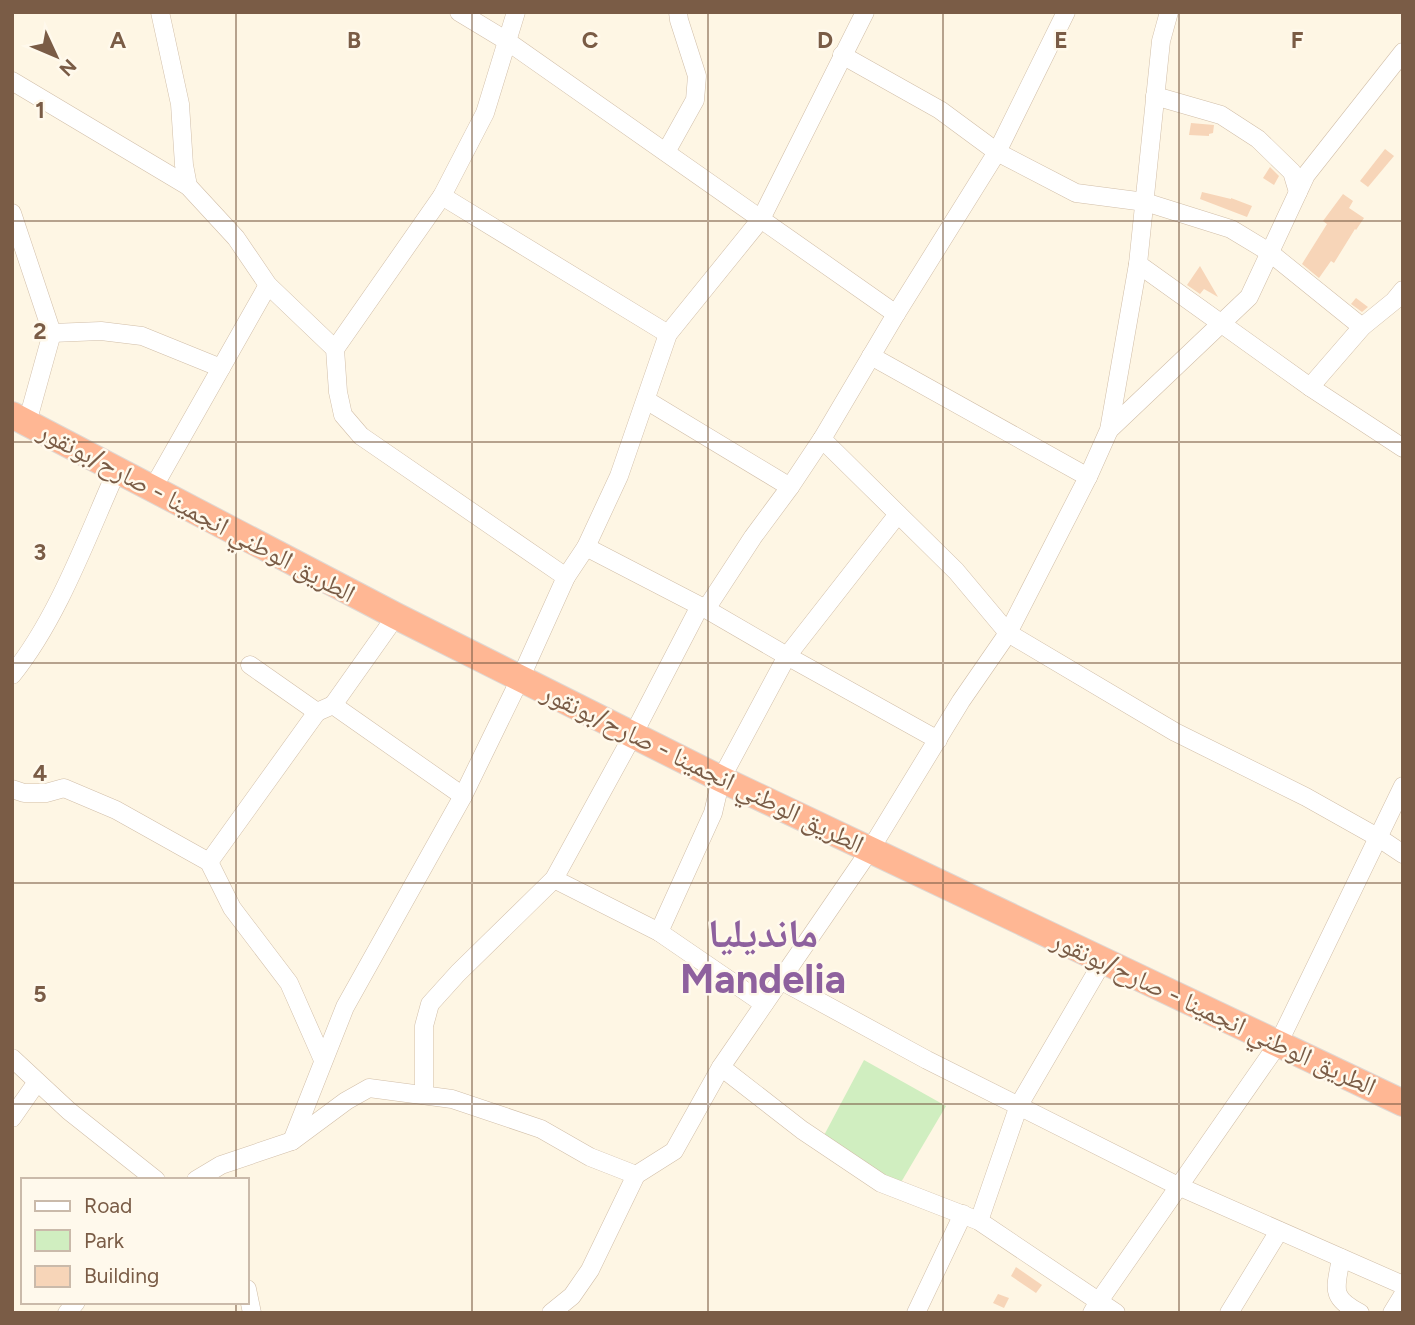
<svg xmlns="http://www.w3.org/2000/svg" width="1415" height="1325" font-family="Figtree,'Noto Naskh Arabic',sans-serif">
	<style>
		.green { fill: #d0eec0 }
		.building { fill: #f7d5b8 }
		.lines { fill: none; stroke-linecap: round; stroke-linejoin: round }
		.minor-casing { stroke: #d1bea8; stroke-width: 19 }
		.highway-casing { stroke: #dfd8d3; stroke-width: 28 }
		.minor { stroke: #fff; stroke-width: 18 }
		.highway { stroke: #ffb794; stroke-width: 26 }
		.grid { fill: none; stroke: #7a5c46; stroke-width: 2; stroke-opacity: 0.55 }
		.labels { text-anchor: middle; dominant-baseline: central; stroke-width: 5; stroke-linejoin: round; paint-order: stroke }
		.street-label { font-size: 26px; fill: #7a5c46; stroke: #fff9ec }
		.town-label { font-size: 40px; font-weight: bold; fill: #8e619e; stroke: #fff9ec }
		.grid-label { font-size: 23px; text-anchor: middle; font-weight: bold; fill: #7a5c46; stroke: #fff9ec; stroke-width: 5; stroke-linejoin: round; paint-order: stroke }
	</style>
	<rect width="100%" height="100%" fill="#fef6e4"/>
	<!-- green -->
	<polygon class="green" points="864,1060 946,1106 900,1184 821,1141"/>
	<!-- building -->
	<g class="building">
		<polygon points="1191,123 1214,125 1213,133 1209,134 1209,136 1189,135"/>
		<polygon points="1385,149 1394,156 1368,187 1360,181"/>
		<polygon points="1270,167 1279,176 1274,185 1263,178"/>
		<polygon points="1202,192 1231,199 1231,198 1252,206 1247,217 1200,199"/>
		<polygon points="1343,194 1353,201 1349,208 1364,218 1356,230 1355,229 1334,263 1331,261 1319,278 1302,264 1327,224 1323,221"/>
		<polygon points="1200,266 1218,297 1204,289 1200,294 1187,285"/>
		<polygon points="1356,298 1368,307 1362,312 1351,304"/>
		<polygon points="1016,1267 1042,1285 1036,1293 1011,1276"/>
		<polygon points="998,1294 1009,1298 1004,1308 993,1303"/>
	</g>
	<g class="lines">
		<defs>
			<g id="minor">
				<polyline points="160,12 180,104 184,165 188,186 236,238 268,285 335,349 338,392 343,415 361,436 566,577"/>
				<polyline points="459,12 507,41 896,314"/>
				<polyline points="842,55 940,110 997,152 1076,193 1145,202 1231,229 1269,252 1362,327"/>
				<polyline points="12,81 188,186"/>
				<polyline points="1155,96 1221,115 1258,139 1292,172 1298,192"/>
				<polyline points="666,152 695,100 697,76 679,20 678,12"/>
				<polyline points="442,196 668,334"/>
				<polyline points="12,213 52,333 27,423"/>
				<polyline points="1138,264 1310,387 1403,448"/>
				<polyline points="52,333 101,331 142,336 221,368"/>
				<polyline points="335,349 442,196 485,113 516,12"/>
				<polyline points="871,356 1088,477"/>
				<polyline points="1310,387 1362,327 1394,301 1403,290"/>
				<polyline points="646,400 790,487"/>
				<polyline points="1109,430 1249,297 1306,175 1403,52"/>
				<polyline points="822,439 956,571 1008,633 1175,732 1306,797 1379,838 1403,854"/>
				<polyline points="153,488 268,285"/>
				<polyline points="586,547 700,606"/>
				<polyline points="706,609 787,656 938,740"/>
				<polyline points="250,665 317,712 333,705 463,796"/>
				<path d="M12,675C58,618 87,537 117,470"/>
				<polyline points="333,705 396,616"/>
				<polyline points="12,789 24,793 46,793 64,788 116,810 209,862 232,908 289,983 323,1060"/>
				<polyline points="209,862 317,712"/>
				<polyline points="554,879 659,932 764,1004"/>
				<polyline points="659,932 713,813 721,779 787,656 898,514"/>
				<polyline points="780,980 927,1060 1178,1186 1403,1285"/>
				<polyline points="12,1058 69,1111 156,1180"/>
				<polyline points="721,1067 802,1130 881,1183 979,1221 1116,1313"/>
				<polyline points="424,1095 424,1026 430,1004 458,973 554,879 633,735 700,606 706,609 753,537 790,487 822,439 896,314 997,152 1066,12"/>
				<polyline points="12,1118 37,1082"/>
				<polyline points="292,1141 345,1007 463,796 520,679 566,577 586,547 619,476 668,334 761,219 865,12"/>
				<polyline points="196,1180 221,1165 292,1141 346,1101 369,1088 452,1099 541,1129 590,1157 636,1175"/>
				<polyline points="979,1221 1019,1105 1103,961"/>
				<path d="M1341,1258C1336,1288 1329,1297 1360,1313"/>
				<polyline points="247,1289 252,1313"/>
				<polyline points="67,1313 76,1302"/>
				<polyline points="551,1313 572,1296 590,1270 636,1175 674,1151 721,1067 870,850 961,701 1008,633 1088,477 1109,430 1138,264 1161,41 1169,12"/>
				<polyline points="916,1313 963,1214"/>
				<polyline points="1092,1313 1099,1301 1278,1044 1403,786"/>
				<polyline points="1229,1313 1279,1231"/>
				<polyline points="1392,1313 1403,1295"/>
			</g>
			<polyline id="highway" points="12,415 396,616 721,779 1403,1103"/>
		</defs>
		<!-- minor casing -->
		<use href="#minor" class="minor-casing"/>
		<!-- highway casing -->
		<use href="#highway" class="highway-casing"/>
		<!-- minor -->
		<use href="#minor" class="minor"/>
		<!-- highway -->
		<use href="#highway" class="highway"/>
	</g>
	<!-- grid -->
	<path class="grid" d="M236,12V1180M472,12V1313M708,12V1313M943,12V1313M1179,12V1313M12,221H1403M12,442H1403M12,663H1403M12,883H1403M12,1104H1403M236,1302V1313"/>
	<g class="labels">
		<!-- street labels -->
		<g class="street-label">
			<text transform="translate(197 512) rotate(28)">الطريق الوطني انجمينا - صارح/بونقور</text>
			<text transform="translate(703 768) rotate(26)">الطريق الوطني انجمينا - صارح/بونقور</text>
			<text transform="translate(1214 1013) rotate(25)">الطريق الوطني انجمينا - صارح/بونقور</text>
		</g>
		<!-- town labels -->
		<g class="town-label">
			<text x="763" y="933">مانديليا<tspan x="763" dy="46">Mandelia</tspan></text>
		</g>
	</g>
	<g class="grid-label">
		<text x="118" y="48">A</text>
		<text x="354" y="48">B</text>
		<text x="590" y="48">C</text>
		<text x="825" y="48">D</text>
		<text x="1061" y="48">E</text>
		<text x="1297" y="48">F</text>
		<text x="40" y="118">1</text>
		<text x="40" y="339">2</text>
		<text x="40" y="560">3</text>
		<text x="40" y="781">4</text>
		<text x="40" y="1002">5</text>
	</g>
	<!-- border -->
	<rect width="1415" height="1325" fill="none" stroke="#7a5c46" stroke-width="28"/>
	<!-- legend -->
	<rect x="21" y="1178" width="228" height="126" fill="#fff9ec" stroke="#cabaaa" stroke-width="2"/>
	<rect x="35" y="1201" width="35" height="10" fill="#ffffff" stroke="#cabaaa" stroke-width="2"/>
	<text x="84" y="1213" font-size="21" fill="#7a5c46">Road</text>
	<rect x="35" y="1230" width="35" height="21" fill="#d0eec0" stroke="#cabaaa" stroke-width="2"/>
	<text x="84" y="1248" font-size="21" fill="#7a5c46">Park</text>
	<rect x="35" y="1266" width="35" height="21" fill="#f7d5b8" stroke="#cabaaa" stroke-width="2"/>
	<text x="84" y="1283" font-size="21" fill="#7a5c46">Building</text>
	<!-- north arrow -->
	<g transform="translate(56 56) rotate(134)" stroke="#fff9ec" stroke-width="5" paint-order="stroke">
	<path d="M0-5L12 26L0 18L-12 26Z" fill="#7a5c46"/>
	<text y="-10" font-size="19" font-weight="bold" text-anchor="middle" fill="#7a5c46">N</text>
	</g>
</svg>
